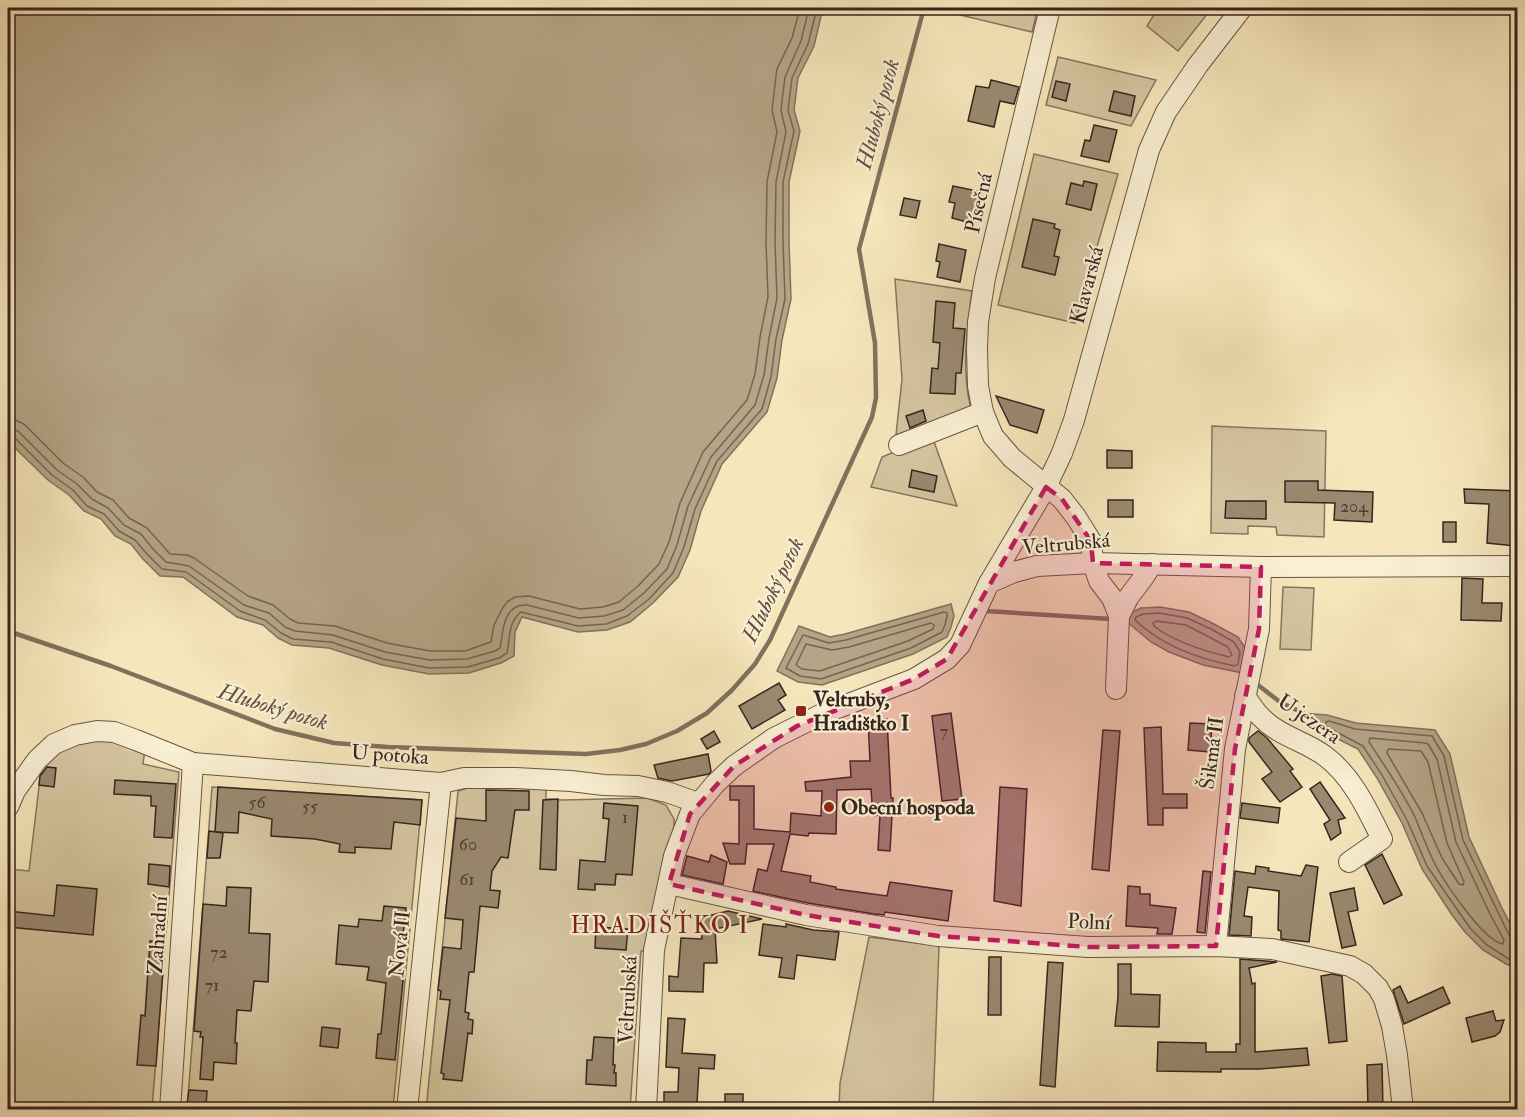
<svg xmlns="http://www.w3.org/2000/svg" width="1525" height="1117" font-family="'IM FELL Double Pica',serif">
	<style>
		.green { fill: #d5c5a0; stroke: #867560; stroke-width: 1.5 }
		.water { fill: #b5a486; stroke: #82715d; stroke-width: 1.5 }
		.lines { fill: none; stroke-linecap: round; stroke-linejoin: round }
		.shore { stroke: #766452; stroke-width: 1.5 }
		.stream { stroke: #82715d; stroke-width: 4.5 }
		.building { fill: #9a8970; stroke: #36251f; stroke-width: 1.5 }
		.minor-casing { stroke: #665546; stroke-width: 22 }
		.minor { stroke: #f9efd3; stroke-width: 20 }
		.marked { fill: #c2185b; fill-opacity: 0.2; stroke: #c2185b; stroke-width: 4.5; stroke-dasharray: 12 8; stroke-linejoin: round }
		.poi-dot { fill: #8f2418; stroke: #f9efd3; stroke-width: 2 }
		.labels { text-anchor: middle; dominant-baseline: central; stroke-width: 4.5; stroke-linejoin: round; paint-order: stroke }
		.number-label { font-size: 18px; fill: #4f3e33 }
		.street-label { font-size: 21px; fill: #36251f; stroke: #f9efd3 }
		.poi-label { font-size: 21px; font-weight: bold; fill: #36251f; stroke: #f9efd3; text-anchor: start }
		.water-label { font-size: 22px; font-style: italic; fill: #625143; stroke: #f9efd3 }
		.quarter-label { font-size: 24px; letter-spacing: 1.5px; fill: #7a1f14; stroke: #f9efd3 }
	</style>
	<rect width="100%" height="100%" fill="#f6e6bb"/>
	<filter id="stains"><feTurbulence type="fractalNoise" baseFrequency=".00333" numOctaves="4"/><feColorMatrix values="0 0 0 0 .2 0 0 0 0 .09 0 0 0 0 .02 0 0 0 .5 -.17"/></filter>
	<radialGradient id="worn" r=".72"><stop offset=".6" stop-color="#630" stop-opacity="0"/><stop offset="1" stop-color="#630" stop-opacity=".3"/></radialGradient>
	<!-- green -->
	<g class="green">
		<polygon points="944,8 1038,8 1032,32 943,11"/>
		<polygon points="1158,8 1212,8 1178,51 1147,26"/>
		<polygon points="1058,57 1156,80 1131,126 1046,105"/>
		<polygon points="1034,154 1118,174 1075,323 998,305"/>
		<path d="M895,279L972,291C967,331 961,370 971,409L896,435L902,379Z"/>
		<polygon points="1212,426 1326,431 1324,537 1277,535 1276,527 1248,526 1248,534 1211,533"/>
		<polygon points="932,436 957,506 871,487 882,457"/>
		<polygon points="1283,587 1314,588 1311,650 1280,649"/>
		<polygon points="109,738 145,749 143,764 179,772 152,1109 8,1109 8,869 29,871 41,770 59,750 85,739"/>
		<polygon points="212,787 422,800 393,1109 187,1110"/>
		<polygon points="471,787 524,787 546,789 546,799 563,800 647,798 666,805 674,819 674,827 647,951 641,951 630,1109 426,1110 458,791"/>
		<polygon points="869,937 939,946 933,1109 839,1109 840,1083"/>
	</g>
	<!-- water -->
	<g class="water">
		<polygon points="8,8 823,8 814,46 798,78 794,110 800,131 789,182 789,241 791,299 782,340 777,378 767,412 722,464 701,511 690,550 678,577 653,603 630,622 607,630 578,632 522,617 515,632 514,656 501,663 469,673 429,674 382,665 329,648 292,645 278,638 263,625 237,617 183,577 160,576 142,558 131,544 115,536 101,519 84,511 69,495 48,480 13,446 8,438"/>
		<polygon points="951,604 954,616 951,627 947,637 913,654 822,685 798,682 777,671 799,626 830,637 845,634"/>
		<polygon points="1160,607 1189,612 1214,624 1238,637 1247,651 1243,673 1203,665 1169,652 1151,642 1126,621 1128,614 1141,608"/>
		<polygon points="1301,713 1327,715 1356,723 1435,730 1450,754 1469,837 1502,908 1517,937 1517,968 1506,964 1483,950 1465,932 1452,915 1422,869 1402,823 1377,778 1358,749 1312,726"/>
	</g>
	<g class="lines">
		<!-- shore -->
		<g class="shore">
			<polyline points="8,419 15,420 24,424 63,463 83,477 97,492 113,500 129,518 147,528 170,554 187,555 194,558 248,596 273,605 290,619 298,623 335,626 387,643 430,651 465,651 491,642 494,625 502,609 507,602 515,597 529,596 580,609 603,607 619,602 638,586 659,564 669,542 680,503 703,452 747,400 755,374 760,337 768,297 766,242 767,182 777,132 772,110 776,76 777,69 792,38 800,8"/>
			<path d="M8,428L18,431L57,470L77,484L92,499L108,508L124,525L141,534L153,549L166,562L189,566L244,605L269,613L285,627L295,631L333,635L385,652L430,660L467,659L495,651L500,648C503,632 503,603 527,605L579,618L604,616L623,610L644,593L667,569L677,545L688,506L711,457L755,405L764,375L769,338L777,298L775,242L776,182L786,132L781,110L785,77L801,41L809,8"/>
			<path d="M8,435L14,437L52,475L73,490L87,506L104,514L119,531L135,540L147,554L162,569L186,572L240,611L265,620L281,633L293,639L331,642L383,659L429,668L468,667L499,658L507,653C510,638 508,622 521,612L578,626L606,624L627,616L649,599L673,573L684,547L695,509L717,461L762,409L771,377L776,339L785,299L783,241V182L794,131L788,110L792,78L808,44L817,8"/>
			<polygon points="944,612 947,613 947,616 945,625 942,632 911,648 821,679 800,676 786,668 803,635 829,643 846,640"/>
			<path d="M1159,613L1187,618L1211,629L1234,642L1240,652L1238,664L1235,666C1199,659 1162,646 1135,620L1136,617L1143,614Z"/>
			<path d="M1156,621L1186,625L1228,647L1232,655L1229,657C1204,651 1174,642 1154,626L1153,623Z"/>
			<polygon points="931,623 934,625 933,629 908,641 820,671 802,669 796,665 806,644 832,650 849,647"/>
			<path d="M1370,738L1425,743L1428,744L1437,759L1456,842L1490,914L1504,940L1503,944C1483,941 1442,879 1433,860C1426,846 1421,831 1415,817C1402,791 1385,766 1369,742Z"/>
			<polygon points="1388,749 1421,751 1428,762 1447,843 1464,882 1463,885 1459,884 1442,858 1422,813 1387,753"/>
			<polyline points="1518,939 1513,938 1509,935 1463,840 1444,756 1432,736 1355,729 1329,721 1326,722 1325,725 1327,727 1363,746 1382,775 1407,820 1427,866 1470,928 1487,945 1509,959 1518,962"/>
		</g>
		<!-- stream -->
		<g class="stream">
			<polyline points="986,611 1111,619"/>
			<polyline points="8,631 111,666 275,729 334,743 388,747 586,754 620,750 646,744 677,731 707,713 732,690 755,664 770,640 872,417 876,398 875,343 859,249 924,8"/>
			<polyline points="1258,685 1280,702 1307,715"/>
		</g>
	</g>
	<!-- building -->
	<g class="building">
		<polygon points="991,80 1019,87 1014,104 1000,101 994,127 968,121 976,86 989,88"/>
		<polygon points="1056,81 1070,84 1066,101 1052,97"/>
		<polygon points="1114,91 1135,96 1131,116 1109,111"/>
		<polygon points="1094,125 1117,130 1109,162 1081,156 1085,140 1090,141"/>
		<polygon points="1084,181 1097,184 1091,210 1066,204 1071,183 1083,186"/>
		<polygon points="953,186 982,192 974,224 952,218 955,203 949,202"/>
		<polygon points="904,198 920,201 916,218 900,215"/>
		<polygon points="1033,219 1055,224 1054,228 1060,230 1054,256 1059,257 1055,275 1022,267"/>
		<polygon points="939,244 966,250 960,282 937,277 940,262 936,261"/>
		<polygon points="936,301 955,303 953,328 965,329 961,373 956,373 955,394 930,393 932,368 938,369 940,343 933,342"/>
		<polygon points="996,396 1044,410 1037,433 1010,425"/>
		<polygon points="923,410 926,421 910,428 906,416"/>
		<polygon points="1107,450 1132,451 1132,468 1107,468"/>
		<polygon points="912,470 937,476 934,492 909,487"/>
		<polygon points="1285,481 1318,481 1318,490 1373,492 1372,522 1334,520 1335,503 1285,502"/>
		<polygon points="1464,489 1518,491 1515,546 1487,543 1489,504 1465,503"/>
		<rect x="1108" y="500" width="25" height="17"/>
		<polygon points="1226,501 1266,501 1266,519 1225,518"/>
		<rect x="1443" y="522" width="13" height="20"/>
		<polygon points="1462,578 1483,579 1482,603 1502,603 1501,621 1461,620"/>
		<polygon points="779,683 786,695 778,700 785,710 752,729 739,706"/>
		<polygon points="951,713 962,799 942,801 932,716"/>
		<polygon points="887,719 891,798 893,798 890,851 878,850 880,815 873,816 871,789 837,790 836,834 809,833 808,836 790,834 781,871 811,876 810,882 836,887 836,889 887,896 890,882 952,891 948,921 885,912 884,915 874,914 808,903 753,891 758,869 767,871 774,844 747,844 745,864 730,864 723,843 739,844 739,800 730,800 730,786 754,786 754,829 790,832 791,813 821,816 822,791 806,791 805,782 851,777 850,761 870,761 868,720"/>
		<polygon points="1190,723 1212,724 1210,752 1188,750"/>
		<polygon points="1161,727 1163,794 1187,794 1187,808 1163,808 1163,825 1148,825 1144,728"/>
		<polygon points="1103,730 1120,731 1109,871 1092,869"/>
		<polygon points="714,731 720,742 707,749 701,739"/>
		<polygon points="1258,731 1267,738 1293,769 1290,771 1302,787 1280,802 1262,779 1272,772 1249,742 1249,738"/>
		<polygon points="708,754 711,771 709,774 672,781 658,778 654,765"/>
		<polygon points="47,767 56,768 54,787 39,785 40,776"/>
		<polygon points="115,780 176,784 172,838 154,837 156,806 151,806 151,796 114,794"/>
		<polygon points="1320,782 1345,818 1338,820 1341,833 1331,840 1324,824 1330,820 1310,789"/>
		<polygon points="218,787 422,800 420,825 394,822 391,849 355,847 355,853 339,852 340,844 315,839 271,836 272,819 239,812 238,833 215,832"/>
		<polygon points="1000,787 1027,789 1021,906 994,901"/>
		<polygon points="486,790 529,791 529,810 515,810 508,858 501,857 492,871 490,890 500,891 498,908 480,906 474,972 469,972 465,1012 469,1013 468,1019 473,1020 472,1034 468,1033 462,1081 443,1079 444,1074 441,1073 450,1000 440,999 441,991 438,990 443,947 461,949 463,920 445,918 456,818 486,821"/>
		<polygon points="558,799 556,870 540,869 543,800"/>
		<polygon points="604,803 638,806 632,875 616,874 615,885 595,884 595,890 578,889 580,860 605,862 609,819 603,818"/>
		<polygon points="1242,803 1280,808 1278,823 1240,818"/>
		<polygon points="209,831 223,833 220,858 207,858"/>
		<polygon points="1382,854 1402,895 1384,904 1365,865"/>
		<polygon points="711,855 727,862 723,884 682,875 687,856 709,862"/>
		<polygon points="149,864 170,866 169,887 148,884"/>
		<polygon points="1306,865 1318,867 1309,942 1281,939 1281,931 1278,930 1279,891 1248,887 1244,916 1252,917 1251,936 1229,935 1235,871 1255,874 1256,866 1269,868 1268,871 1301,876"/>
		<polygon points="1203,871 1211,872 1205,933 1197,932"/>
		<polygon points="57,885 97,889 93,935 8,927 8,911 54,916"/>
		<polygon points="1128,886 1140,887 1140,894 1150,894 1150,905 1176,908 1172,934 1157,934 1158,928 1126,926"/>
		<polygon points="227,887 251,888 249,933 270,934 268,982 254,981 251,1011 237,1010 235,1043 237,1043 236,1064 214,1062 213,1080 200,1079 203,1037 200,1037 201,1032 194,1031 203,904 226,906"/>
		<polygon points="1354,888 1358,910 1348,912 1356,945 1342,948 1330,893"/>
		<polygon points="384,906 406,908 399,970 404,971 395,1060 376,1058 378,1034 381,1034 386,983 367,980 369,967 336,964 339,925 358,927 359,919 382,921"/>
		<polygon points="728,911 762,919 715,929 717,963 704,963 703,992 669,991 669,976 678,977 681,938 702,939 699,918"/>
		<polygon points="763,924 786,927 786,924 813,930 839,932 835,960 797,955 794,979 779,977 782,958 759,955"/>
		<polygon points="596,927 628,929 626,950 595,948"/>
		<polygon points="150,941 165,942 156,1066 137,1065 141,1015 145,1016"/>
		<polygon points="989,957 1001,957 1001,1015 988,1015"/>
		<polygon points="1240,959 1277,962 1249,968 1252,984 1255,983 1255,1052 1307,1048 1309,1065 1260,1069 1221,1069 1221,1072 1157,1071 1158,1042 1206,1043 1206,1052 1236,1052 1236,1044 1240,1044"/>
		<polygon points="1048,962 1063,963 1055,1087 1040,1085"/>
		<polygon points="1118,964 1131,964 1131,994 1160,995 1159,1027 1115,1026 1118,997"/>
		<polygon points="1332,974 1342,976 1347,1041 1329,1043 1321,976"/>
		<polygon points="1400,986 1408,1003 1443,987 1450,1003 1404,1024 1393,990"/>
		<polygon points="1493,1011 1496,1021 1504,1020 1500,1032 1495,1036 1472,1042 1466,1018"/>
		<polygon points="668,1018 685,1019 682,1053 715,1055 714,1069 699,1068 697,1103 682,1103 682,1110 664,1110 664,1092 678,1092 679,1068 666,1067"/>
		<polygon points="322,1027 340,1029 338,1048 320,1046"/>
		<polygon points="594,1037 614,1038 613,1065 615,1065 614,1073 616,1073 616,1086 586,1084 587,1060 592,1060"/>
		<polygon points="1382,1064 1383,1110 1368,1110 1367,1065"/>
		<polygon points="189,1090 207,1091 206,1106 187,1104"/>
		<rect x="725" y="1094" width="18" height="16"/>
	</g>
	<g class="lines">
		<defs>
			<g id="minor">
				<polyline points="1050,8 985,278 978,322 977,349 978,386 983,412 993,436 1012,458 1062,499 1076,517 1091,541 1093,563 1099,581 1112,598 1119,616 1116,689"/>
				<polyline points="899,445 983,412"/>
				<polyline points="989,583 1046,487 1062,453 1074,420 1149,150 1166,112 1198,65 1242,8"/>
				<polyline points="1119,616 1128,598 1143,578 1152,564"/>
				<path d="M1245,696C1250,703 1255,712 1262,718C1279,736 1305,741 1325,756C1352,776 1367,809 1382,839L1349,862"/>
				<polyline points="8,807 15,791 37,760 54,744 75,735 97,731 114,732 136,740 193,763 441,783 464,778 516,778 571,781 604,785 638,786 667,792 698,803"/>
				<polyline points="669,884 806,915 938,936 1088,947 1216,946 1272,949 1350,966 1364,974 1378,988 1384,999 1392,1026 1397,1055 1403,1110"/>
				<polyline points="1216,946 1235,749 1259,629 1261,567"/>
				<polyline points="170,1110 193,763"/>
				<polyline points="407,1110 441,783"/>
				<polyline points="646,1110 654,950 674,856 690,814 715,784 734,766 774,738 822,714 914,679 947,659 960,645 989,583 1014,572 1037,566 1093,563 1261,567 1518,566"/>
			</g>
		</defs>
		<!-- minor casing -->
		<use href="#minor" class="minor-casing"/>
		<!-- minor -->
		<use href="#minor" class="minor"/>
	</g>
	<!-- marked area -->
	<path class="marked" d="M1046,487L1062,499L1091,541L1093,563L1261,567L1259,629L1235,749L1216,946L1088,947L938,936L806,915L669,884L690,814L734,766L797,726L914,679L947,659Z"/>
	<!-- markers -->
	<g class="poi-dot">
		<rect x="795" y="705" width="12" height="12" rx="3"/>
		<circle cx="829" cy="807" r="6"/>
	</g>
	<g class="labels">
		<!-- number labels -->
		<g class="number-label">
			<text x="1354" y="506">204</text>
			<text x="944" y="731">7</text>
			<text x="257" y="802">56</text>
			<text x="310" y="806">55</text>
			<text x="625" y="817">1</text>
			<text x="468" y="844">60</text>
			<text x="467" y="879">61</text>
			<text x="219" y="952">72</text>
			<text x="212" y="985">71</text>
		</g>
		<!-- street labels -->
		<g class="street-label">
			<text transform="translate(979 203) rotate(-77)">Písečná</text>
			<text transform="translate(1087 285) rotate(-75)">Klavarská</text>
			<text transform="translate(1066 544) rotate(-5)">Veltrubská</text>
			<text transform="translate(1309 719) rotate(34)">U jezera</text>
			<text transform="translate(1212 753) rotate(-82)">Šikmá II</text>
			<text transform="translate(390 755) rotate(4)">U potoka</text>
			<text transform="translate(1089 922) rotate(2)">Polní</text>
			<text transform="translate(158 935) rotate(-86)">Zahradní</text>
			<text transform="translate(400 944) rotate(-84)">Nová II</text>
			<text transform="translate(628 1000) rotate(-87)">Veltrubská</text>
		</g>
		<!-- poi labels -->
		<g class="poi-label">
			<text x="813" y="699">Veltruby,<tspan x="813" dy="24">Hradištko I</tspan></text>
			<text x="841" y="807">Obecní hospoda</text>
		</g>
		<!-- water labels -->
		<g class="water-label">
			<text transform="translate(878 114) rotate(-75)">Hluboký potok</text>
			<text transform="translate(773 590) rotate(-64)">Hluboký potok</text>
			<text transform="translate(273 707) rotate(17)">Hluboký potok</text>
		</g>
		<!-- quarter labels -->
		<g class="quarter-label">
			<text x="660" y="925">HRADIŠŤKO I</text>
		</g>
	</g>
	<!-- margin -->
	<rect width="1525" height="1117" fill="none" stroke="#f6e6bb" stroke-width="30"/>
	<rect x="9" y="9" width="1507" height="1099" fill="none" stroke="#36251f" stroke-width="3"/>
	<rect x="15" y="15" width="1495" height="1087" fill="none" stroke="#36251f" stroke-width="1.5"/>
	<rect width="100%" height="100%" filter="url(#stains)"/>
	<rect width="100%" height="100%" fill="url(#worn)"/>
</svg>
